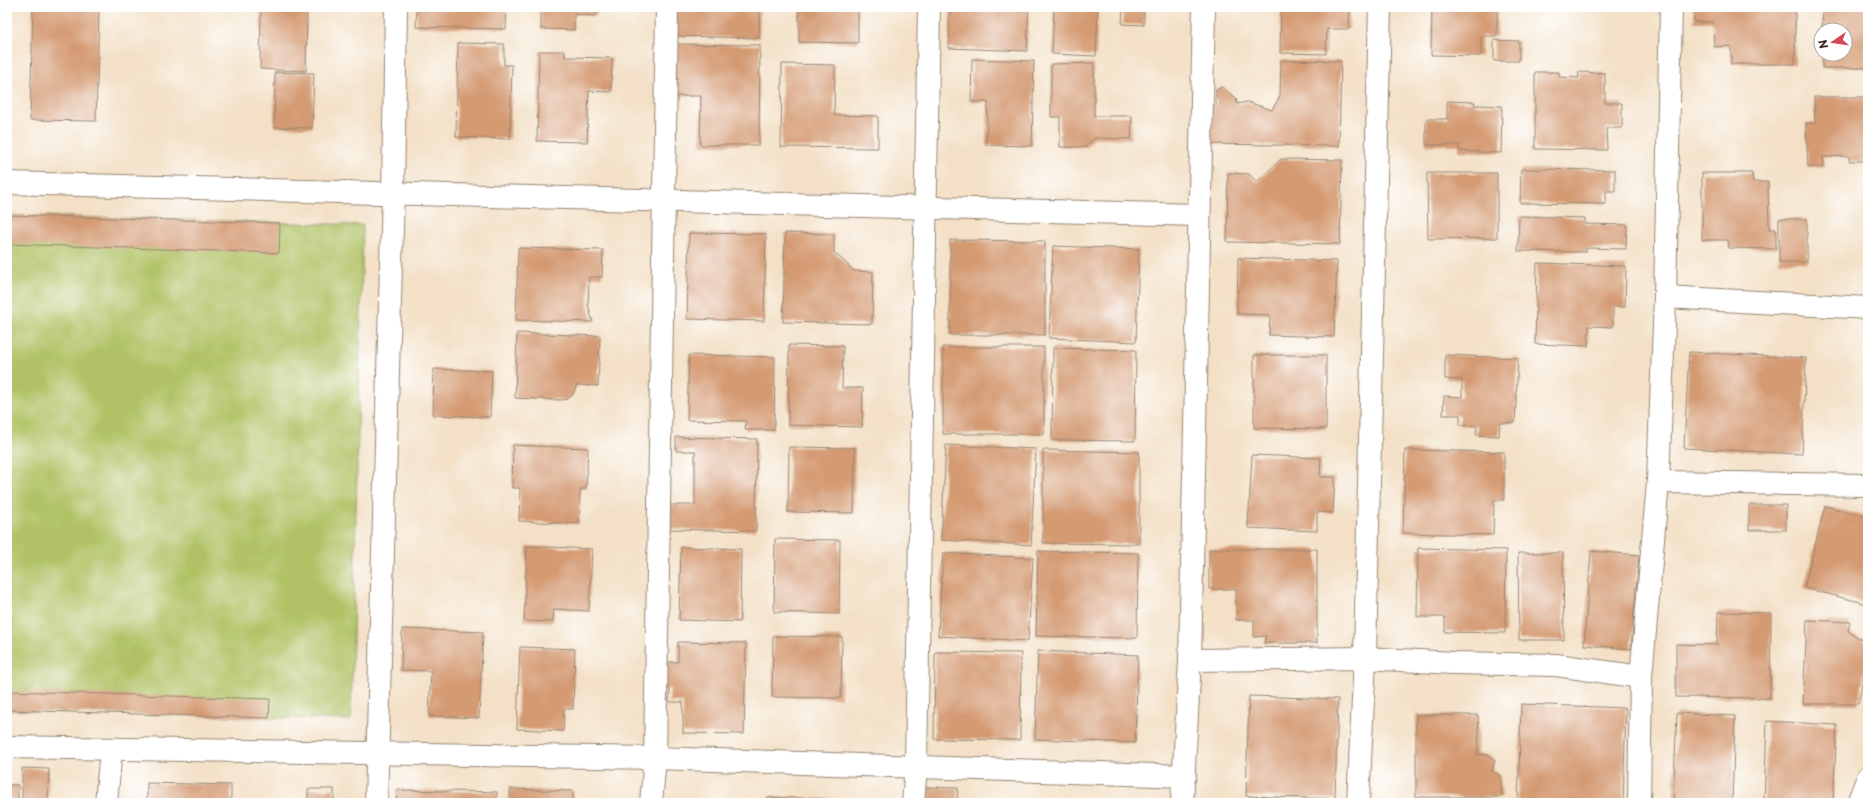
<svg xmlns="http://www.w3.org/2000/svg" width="1875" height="810" font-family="'Playpen Sans',sans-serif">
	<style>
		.green { fill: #b0c265; stroke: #767642 }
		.building { fill: #d49a72 }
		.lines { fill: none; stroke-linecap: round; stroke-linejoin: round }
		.street-casing { stroke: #978572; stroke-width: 24 }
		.street { stroke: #fff; stroke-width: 22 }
	</style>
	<rect width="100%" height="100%" fill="#fff"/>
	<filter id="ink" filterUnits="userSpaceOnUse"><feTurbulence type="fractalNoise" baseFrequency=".025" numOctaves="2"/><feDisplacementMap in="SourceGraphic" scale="8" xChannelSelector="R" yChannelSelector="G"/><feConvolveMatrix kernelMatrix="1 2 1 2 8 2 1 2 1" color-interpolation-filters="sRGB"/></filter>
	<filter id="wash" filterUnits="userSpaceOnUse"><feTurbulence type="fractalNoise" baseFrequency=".012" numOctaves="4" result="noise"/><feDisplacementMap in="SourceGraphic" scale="16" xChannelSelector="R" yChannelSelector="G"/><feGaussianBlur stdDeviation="0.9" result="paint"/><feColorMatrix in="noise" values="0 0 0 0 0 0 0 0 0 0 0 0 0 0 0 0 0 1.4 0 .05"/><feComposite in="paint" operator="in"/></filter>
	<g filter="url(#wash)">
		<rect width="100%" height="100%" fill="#f3e0c6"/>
		<!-- green -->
		<polygon class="green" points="7,215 363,225 351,720 7,710"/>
		<g id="blocks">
			<!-- building -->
			<g class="building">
				<polygon points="33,7 99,7 96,121 30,120"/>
				<polygon points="261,7 307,7 306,71 260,69"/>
				<polygon points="417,7 507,7 506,29 416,27"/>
				<polygon points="541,7 590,7 598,13 595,16 574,14 574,30 541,29"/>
				<polygon points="674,7 760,7 759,38 674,36"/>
				<polygon points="799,7 858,7 858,43 799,42"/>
				<polygon points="950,7 1029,7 1027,51 949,48"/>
				<polygon points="1054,7 1098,7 1096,56 1052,54"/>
				<polygon points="1123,7 1144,7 1144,25 1122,24"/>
				<polygon points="1281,7 1350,7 1349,29 1327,29 1326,54 1280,53"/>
				<polygon points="1432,7 1497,7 1497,36 1481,36 1481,56 1431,55"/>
				<polygon points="1694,7 1795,7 1795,64 1731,64 1731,46 1714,47 1713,22 1694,22"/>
				<polygon points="1823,7 1868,7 1868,68 1822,68 1822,54 1845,54 1845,30 1822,30"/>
				<polygon points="1494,40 1519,41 1519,61 1494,61"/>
				<polygon points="458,43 504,44 504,65 512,65 510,139 456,137"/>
				<polygon points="674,44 760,45 759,145 700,145 701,96 673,96"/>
				<polygon points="539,51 565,51 565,57 612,58 611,92 589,91 587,142 537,141"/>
				<polygon points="972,59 1034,61 1032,146 986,145 988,102 971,102"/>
				<polygon points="1281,60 1341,61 1339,146 1209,144 1210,106 1216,106 1216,90 1222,87 1236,98 1237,104 1247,102 1272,110 1280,96"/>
				<polygon points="1094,63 1094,116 1132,116 1131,139 1094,138 1086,147 1060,147 1060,117 1051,117 1051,64"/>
				<polygon points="782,64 835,65 834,115 878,116 878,148 781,147"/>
				<polygon points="275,72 314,73 312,128 274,127"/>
				<polygon points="1535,72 1559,72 1559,77 1579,78 1578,72 1605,73 1605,103 1622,103 1622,128 1606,128 1607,150 1535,149"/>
				<polygon points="1814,97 1865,97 1866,161 1849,161 1849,156 1823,157 1824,167 1808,167 1806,123 1815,123"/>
				<polygon points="1447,101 1475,102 1474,105 1502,106 1501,153 1459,151 1459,145 1426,145 1426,119 1447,119"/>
				<polygon points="1281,159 1342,160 1340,244 1227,242 1228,173 1249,174 1257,182"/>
				<polygon points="1521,169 1615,170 1615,191 1606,191 1606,204 1520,203"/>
				<polygon points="1427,173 1497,173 1497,238 1428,239"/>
				<polygon points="1702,173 1752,173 1753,182 1768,182 1769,229 1776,229 1776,249 1729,248 1728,240 1702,240"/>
				<polygon points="7,215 280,223 279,253 7,244"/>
				<polygon points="1519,216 1585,218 1585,224 1627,225 1626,249 1586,248 1586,252 1518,251"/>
				<rect x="1779" y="219" width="28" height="43"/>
				<polygon points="689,233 766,234 764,321 687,319"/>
				<polygon points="785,233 834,234 834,252 854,271 873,272 872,324 783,322"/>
				<polygon points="950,240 1045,241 1045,335 950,335"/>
				<polygon points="1053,246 1139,249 1136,342 1049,338"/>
				<polygon points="518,248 603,250 602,277 589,277 588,305 593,322 516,320"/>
				<polygon points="1238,258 1337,261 1334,337 1269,335 1270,315 1237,314"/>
				<polygon points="1537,263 1626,266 1625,307 1613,307 1613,327 1589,326 1588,346 1535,344"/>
				<polygon points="517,333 600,336 598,386 577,385 572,396 567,399 561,400 515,398"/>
				<polygon points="789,345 843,346 842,388 863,388 862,427 788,425"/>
				<rect x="943" y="347" width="101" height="87"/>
				<polygon points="1053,348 1136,350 1135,441 1052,440"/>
				<polygon points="1689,352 1806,358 1802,454 1684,448"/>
				<polygon points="689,355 775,357 774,430 745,430 746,421 687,420"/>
				<polygon points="1254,355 1326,355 1326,429 1254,428"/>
				<polygon points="1445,355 1518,358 1515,423 1500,423 1499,436 1476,435 1477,426 1460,425 1460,415 1443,415 1444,396 1462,397 1462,380 1445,379"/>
				<polygon points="434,369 492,371 490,417 433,415"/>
				<polygon points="676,437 757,439 756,531 668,529 668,505 695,505 695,451 676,451"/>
				<polygon points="513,445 588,448 586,489 580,489 579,524 519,521 520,488 512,488"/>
				<polygon points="946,445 1036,449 1031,545 941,540"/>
				<polygon points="789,447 855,448 854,513 788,512"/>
				<polygon points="1043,450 1139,452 1139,544 1043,543"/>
				<polygon points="1405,450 1504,452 1504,500 1494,500 1493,535 1403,533"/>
				<polygon points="1252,455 1321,458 1320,477 1335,477 1333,513 1317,512 1317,531 1248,528"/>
				<rect x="1749" y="505" width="37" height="25"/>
				<polygon points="1825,506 1868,517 1868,604 1804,588"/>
				<polygon points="775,539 840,540 839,614 774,612"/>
				<polygon points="527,546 592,549 589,611 554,609 553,622 524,621"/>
				<polygon points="681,547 741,549 740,622 679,620"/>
				<polygon points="1418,548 1506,550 1505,633 1445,632 1445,617 1417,617"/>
				<polygon points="1209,549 1317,549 1317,643 1264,643 1266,636 1254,637 1254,620 1236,620 1236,589 1209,589"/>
				<polygon points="1038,551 1138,553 1137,638 1036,636"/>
				<polygon points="1591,551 1639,555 1631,649 1584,645"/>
				<polygon points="943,553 1033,558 1028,641 938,636"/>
				<polygon points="1518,553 1563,553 1564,640 1519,640"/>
				<polygon points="1718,612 1771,613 1770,698 1676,697 1676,644 1717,645"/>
				<polygon points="1807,620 1850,622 1848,631 1868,644 1868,655 1858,704 1803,704"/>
				<polygon points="402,629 483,632 479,718 429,716 431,671 401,670"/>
				<polygon points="773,636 842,637 841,698 772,697"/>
				<polygon points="678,642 746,643 744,734 683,733 683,702 669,702 670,689 663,689 663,662 678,662"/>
				<polygon points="520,647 575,649 573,709 564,709 563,731 517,729"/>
				<polygon points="1038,651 1138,655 1135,743 1035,739"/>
				<polygon points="935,652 1021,653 1020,740 934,739"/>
				<polygon points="7,691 270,699 269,718 7,710"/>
				<polygon points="1249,696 1338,699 1335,799 1246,796"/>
				<polygon points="1521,704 1626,708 1623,803 1518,803"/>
				<polygon points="1677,713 1735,716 1732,803 1673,803"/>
				<polygon points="1416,715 1478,715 1479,736 1477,754 1489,755 1495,760 1492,771 1500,775 1502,797 1416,797"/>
				<polygon points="1767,721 1837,725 1833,803 1764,803"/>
				<polygon points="22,768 49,769 48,803 22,803"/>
				<polygon points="147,783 231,785 231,803 147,803"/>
				<rect x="7" y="785" width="11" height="18"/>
				<polygon points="925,787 958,788 957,803 924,803"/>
				<rect x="308" y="789" width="26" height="14"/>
				<polygon points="510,789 573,791 573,803 510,803"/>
				<polygon points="397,790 497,792 497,803 396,803"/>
				<polygon points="768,797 828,799 828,803 768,803"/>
			</g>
		</g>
	</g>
	<g filter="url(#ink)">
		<use href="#blocks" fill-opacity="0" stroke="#978572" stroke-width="1"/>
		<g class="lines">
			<defs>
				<g id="street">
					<polyline points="7,183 1199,215"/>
					<polyline points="1665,297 1868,308"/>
					<polyline points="1658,482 1868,485"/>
					<polyline points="1190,660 1365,658 1453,663 1556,665 1641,677"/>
					<polyline points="7,747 655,758 1185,776"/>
					<polyline points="106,803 111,750"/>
					<polyline points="376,803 393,193 396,7"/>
					<polyline points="651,803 655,758 667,7"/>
					<polyline points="913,803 916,766 929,7"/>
					<polyline points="1182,803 1190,660 1204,7"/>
					<polyline points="1358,803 1365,658 1380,7"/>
					<polyline points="1639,803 1641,677 1658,482 1665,297 1671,7"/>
					<polyline points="1858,803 1868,777"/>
				</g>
			</defs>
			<!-- street casing -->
			<use href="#street" class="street-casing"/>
			<!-- street -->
			<use href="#street" class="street"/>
		</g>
	</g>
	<!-- margin -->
	<rect width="1875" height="810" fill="none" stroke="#fff" stroke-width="24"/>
	<!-- north arrow -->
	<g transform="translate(1833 42) rotate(257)"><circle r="19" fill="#ffffff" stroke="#b1aaa5"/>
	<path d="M0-3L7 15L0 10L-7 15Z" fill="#d1495b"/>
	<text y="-6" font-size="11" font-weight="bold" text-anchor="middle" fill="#3b2a1e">N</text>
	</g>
</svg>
